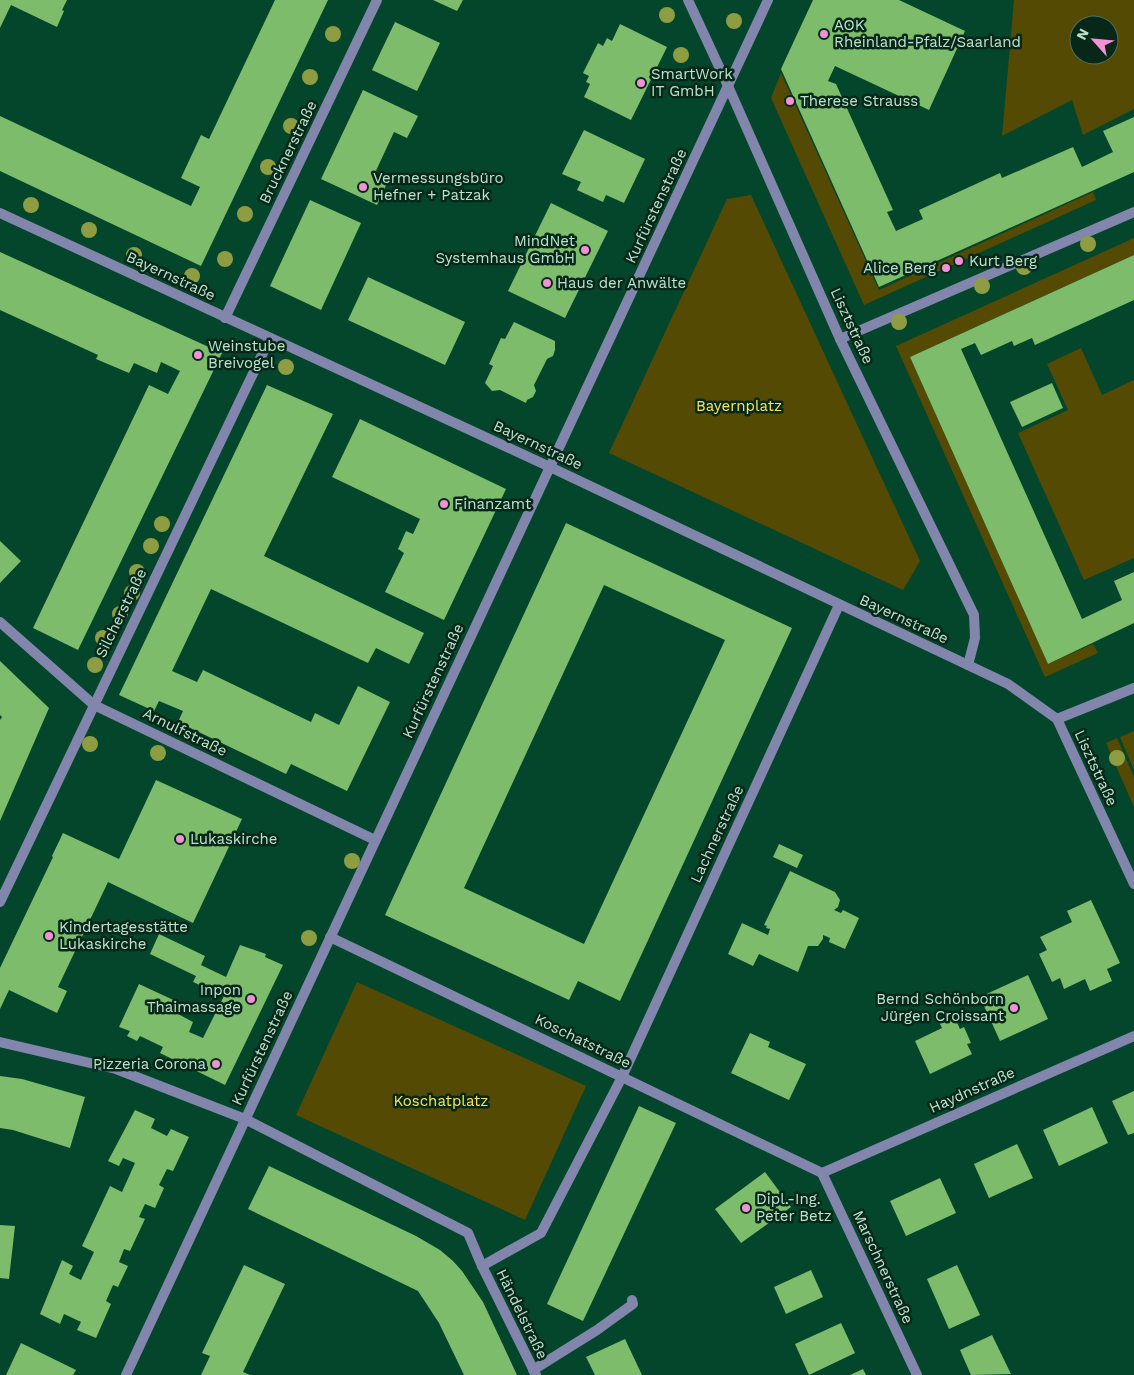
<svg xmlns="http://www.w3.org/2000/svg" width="1134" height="1375" font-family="'Work Sans',sans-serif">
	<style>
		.green { fill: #554a03; fill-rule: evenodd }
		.building { fill: #7cbc6b; fill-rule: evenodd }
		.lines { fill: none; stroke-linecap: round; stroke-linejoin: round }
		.service { stroke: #8286ad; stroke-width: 10 }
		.minor { stroke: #8286ad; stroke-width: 10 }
		.tree { fill: #8e9d42 }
		.poi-dot { fill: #f391d5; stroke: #072819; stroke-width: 2 }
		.labels { text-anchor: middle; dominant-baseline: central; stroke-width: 5; stroke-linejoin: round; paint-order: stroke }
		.poi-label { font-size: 15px; fill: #bee3cd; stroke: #072819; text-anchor: start }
		.street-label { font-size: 15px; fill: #bee3cd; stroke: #072819 }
		.park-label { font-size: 15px; fill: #fee555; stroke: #072819 }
	</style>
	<rect width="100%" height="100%" fill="#04462b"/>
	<!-- green -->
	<g class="green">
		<path d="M1014,0H1134V109L1083,135L1072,100L1002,136ZM1079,25H1109V55H1079Z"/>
		<polygon points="781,73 879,290 1093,192 1096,200 864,305 771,98"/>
		<polygon points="751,195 920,561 903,590 609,453 727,199"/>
		<polygon points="1134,238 1134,255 910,357 1048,664 1093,644 1098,653 1045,677 896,346"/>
		<polygon points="1081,348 1102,395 1134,380 1134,558 1084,580 1018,433 1068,410 1047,364"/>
		<polygon points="1134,731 1134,770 1120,737"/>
		<polygon points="1117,738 1134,777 1134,807 1106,743"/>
		<polygon points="357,982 586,1086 525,1220 296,1115"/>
	</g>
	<!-- building -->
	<g class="building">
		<polygon points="0,0 67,0 62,10 64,11 57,27 11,5 0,28"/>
		<polygon points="275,0 328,0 201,266 0,171 0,116 191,206 200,187 181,178 201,135 209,139"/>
		<polygon points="433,0 463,0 457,11"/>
		<polygon points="813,0 899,0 965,31 929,110 835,66 828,81 836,84 893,210 887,212 896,231 923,219 919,210 1000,173 1002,178 1073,147 1082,167 1113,152 1103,131 1134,117 1134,172 879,287 781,69"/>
		<polygon points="395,22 440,43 417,91 372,70"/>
		<polygon points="620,24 667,47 631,120 584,97 590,84 586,82 589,76 583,73 598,43 603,46 607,38 612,41"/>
		<polygon points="363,90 418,116 407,138 394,132 374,175 388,181 377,205 321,179"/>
		<polygon points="584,130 645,159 624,203 606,195 603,202 577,190 581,182 562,174"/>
		<polygon points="310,200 361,223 321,310 270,286"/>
		<polygon points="551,203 608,231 565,318 508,291"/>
		<polygon points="0,252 222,353 78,650 33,628 149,385 168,394 180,371 161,362 157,373 134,363 129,373 96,359 98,355 0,310"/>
		<polygon points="1134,255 1134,300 1035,345 1032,338 1014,346 1012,341 981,355 975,343 961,349 1082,619 1122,600 1114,581 1134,572 1134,623 1048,664 910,357"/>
		<polygon points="368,277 465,322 445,365 348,320"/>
		<polygon points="514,322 555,341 555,350 553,356 547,359 534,385 536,391 533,397 527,400 526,403 500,390 492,391 485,383 493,366 489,364 501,338 505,339"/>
		<polygon points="1052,383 1063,408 1022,427 1010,402"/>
		<polygon points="267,385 333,414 264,556 424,633 409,664 376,648 368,663 211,589 172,671 197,682 203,670 311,722 315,713 339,725 358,686 390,702 347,791 291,764 286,774 178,722 183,711 159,701 154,711 119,695"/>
		<polygon points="360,419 506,489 444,620 385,592 404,553 398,549 406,531 413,534 420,519 332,477"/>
		<path d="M566,523L792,628L620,1001L578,981L569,1000L385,915ZM604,585L725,640L584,944L464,888Z"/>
		<polygon points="0,541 21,561 0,583"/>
		<polygon points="0,661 49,708 0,821 0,720 2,717 0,715"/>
		<polygon points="156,780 242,819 193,923 108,882 58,987 67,991 57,1013 9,990 0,1009 0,968 53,857 52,856 63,833 119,859"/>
		<polygon points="779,844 803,855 797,868 773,857"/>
		<polygon points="790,871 835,892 840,900 838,907 834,910 841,913 843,910 859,918 845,949 829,942 830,938 823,935 823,939 818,946 808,946 798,972 759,954 753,966 728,954 742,923 768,935 770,929 766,928 767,926 764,925"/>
		<polygon points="1091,900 1120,963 1107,969 1112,981 1090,991 1085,979 1064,989 1060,978 1052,982 1039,954 1047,950 1040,937 1072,922 1067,911"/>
		<polygon points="159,934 205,956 201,965 226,977 240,945 266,954 265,957 283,965 225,1085 160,1053 163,1047 140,1036 137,1041 127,1036 130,1031 119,1027 139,984 182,1004 178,1014 193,1022 189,1032 203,1038 224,996 193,982 196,976 150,954"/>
		<polygon points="1028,975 1048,1019 1000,1041 980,997"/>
		<polygon points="954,1016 960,1029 964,1027 971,1043 967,1044 972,1054 930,1074 915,1041 942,1028 939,1022"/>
		<polygon points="750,1033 770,1042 768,1047 806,1064 789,1100 731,1073"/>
		<polygon points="0,1076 22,1079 85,1097 70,1148 13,1130 0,1128"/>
		<polygon points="1134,1091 1134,1133 1128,1135 1112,1101"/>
		<polygon points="639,1106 676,1123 583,1321 547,1304"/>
		<polygon points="1092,1107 1108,1143 1059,1166 1043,1130"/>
		<polygon points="135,1110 155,1119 151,1128 167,1136 171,1129 189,1137 173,1171 167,1169 159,1185 164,1188 155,1208 145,1204 139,1217 145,1219 130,1251 124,1249 119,1262 128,1266 118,1287 113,1285 106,1301 111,1304 96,1338 77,1330 81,1322 64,1314 60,1324 40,1314 62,1260 73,1266 69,1274 81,1280 94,1252 82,1246 110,1186 122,1192 135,1163 123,1158 119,1166 108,1161"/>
		<polygon points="1017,1144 1033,1178 989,1198 974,1164"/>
		<polygon points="269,1166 416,1236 440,1250 453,1261 462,1271 483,1302 517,1375 464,1375 439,1323 418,1291 248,1209"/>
		<polygon points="765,1172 791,1207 741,1243 715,1209"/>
		<polygon points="940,1178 956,1213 906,1236 890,1201"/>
		<polygon points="0,1225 15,1226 9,1279 0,1278"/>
		<polygon points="244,1265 285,1284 243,1372 250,1375 201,1375 210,1356 202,1353"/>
		<polygon points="957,1265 980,1315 949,1329 927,1279"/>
		<polygon points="811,1270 823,1297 786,1314 774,1287"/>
		<polygon points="841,1323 855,1353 809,1375 795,1344"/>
		<polygon points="992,1335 1011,1374 971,1375 960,1350"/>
		<polygon points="625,1339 642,1375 595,1375 586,1357"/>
		<polygon points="21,1343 76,1370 73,1375 6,1375"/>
		<polygon points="863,1369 866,1375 850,1375"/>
	</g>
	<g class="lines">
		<!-- service -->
		<polyline class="service" points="533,1370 597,1330 633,1304 632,1300"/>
		<!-- minor -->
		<g class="minor">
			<polyline points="688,0 728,86 840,339 974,615 975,638 968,665"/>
			<polyline points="0,213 550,467 1008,684 1057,719 1134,884"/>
			<polyline points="225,318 377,0"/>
			<polyline points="840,339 1134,212"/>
			<polyline points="0,622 94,705 375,840"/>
			<polyline points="1057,719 1134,688"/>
			<polyline points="0,902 270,338"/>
			<polyline points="330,937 822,1173"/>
			<polyline points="0,1042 116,1069 245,1119 468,1233 482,1266 536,1375"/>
			<polyline points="822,1173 1134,1036"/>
			<polyline points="822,1173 917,1375"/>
			<polyline points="482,1266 541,1233 622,1077 839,605"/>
			<polyline points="126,1375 768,0"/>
		</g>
	</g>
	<!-- trees -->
	<g class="tree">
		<circle cx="667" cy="15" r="8"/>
		<circle cx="734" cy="21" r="8"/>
		<circle cx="333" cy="34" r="8"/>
		<circle cx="681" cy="55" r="8"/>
		<circle cx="310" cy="77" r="8"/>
		<circle cx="291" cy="126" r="8"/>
		<circle cx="268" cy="167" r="8"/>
		<circle cx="31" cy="205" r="8"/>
		<circle cx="245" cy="214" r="8"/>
		<circle cx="89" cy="230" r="8"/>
		<circle cx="1088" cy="244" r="8"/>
		<circle cx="134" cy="255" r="8"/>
		<circle cx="225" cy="259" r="8"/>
		<circle cx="1024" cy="267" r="8"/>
		<circle cx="192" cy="276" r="8"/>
		<circle cx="982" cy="286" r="8"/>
		<circle cx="899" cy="322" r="8"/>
		<circle cx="286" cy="367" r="8"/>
		<circle cx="162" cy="524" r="8"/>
		<circle cx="151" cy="546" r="8"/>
		<circle cx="137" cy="572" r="8"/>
		<circle cx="132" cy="593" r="8"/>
		<circle cx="120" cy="614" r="8"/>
		<circle cx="103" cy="638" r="8"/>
		<circle cx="95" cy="665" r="8"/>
		<circle cx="90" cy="744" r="8"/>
		<circle cx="158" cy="753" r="8"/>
		<circle cx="1117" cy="758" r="8"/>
		<circle cx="352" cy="861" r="8"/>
		<circle cx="309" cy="938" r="8"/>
	</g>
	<!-- markers -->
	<g class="poi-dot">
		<circle cx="824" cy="34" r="5"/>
		<circle cx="641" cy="83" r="5"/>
		<circle cx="790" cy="101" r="5"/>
		<circle cx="363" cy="187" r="5"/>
		<circle cx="585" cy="250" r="5"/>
		<circle cx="959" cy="261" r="5"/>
		<circle cx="946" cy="268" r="5"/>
		<circle cx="547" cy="283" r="5"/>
		<circle cx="198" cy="355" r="5"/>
		<circle cx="444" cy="504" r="5"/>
		<circle cx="180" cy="839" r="5"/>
		<circle cx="49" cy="936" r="5"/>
		<circle cx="251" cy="999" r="5"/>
		<circle cx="1014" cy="1008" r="5"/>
		<circle cx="216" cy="1064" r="5"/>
		<circle cx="746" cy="1208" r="5"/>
	</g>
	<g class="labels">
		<!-- poi labels -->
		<g class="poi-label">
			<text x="834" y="25">AOK<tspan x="834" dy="17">Rheinland-Pfalz/Saarland</tspan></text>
			<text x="651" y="74">SmartWork<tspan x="651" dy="17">IT GmbH</tspan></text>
			<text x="800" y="101">Therese Strauss</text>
			<text x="373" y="178">Vermessungsbüro<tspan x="373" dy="17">Hefner + Patzak</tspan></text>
			<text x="575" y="241" text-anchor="end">MindNet<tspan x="575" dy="17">Systemhaus GmbH</tspan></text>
			<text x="969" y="261">Kurt Berg</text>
			<text x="936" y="268" text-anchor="end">Alice Berg</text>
			<text x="557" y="283">Haus der Anwälte</text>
			<text x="208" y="346">Weinstube<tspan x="208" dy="17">Breivogel</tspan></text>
			<text x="454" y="504">Finanzamt</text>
			<text x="190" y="839">Lukaskirche</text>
			<text x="59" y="927">Kindertagesstätte<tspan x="59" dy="17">Lukaskirche</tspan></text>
			<text x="241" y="990" text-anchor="end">Inpon<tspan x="241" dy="17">Thaimassage</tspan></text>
			<text x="1004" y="999" text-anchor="end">Bernd Schönborn<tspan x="1004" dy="17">Jürgen Croissant</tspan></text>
			<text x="206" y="1064" text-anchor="end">Pizzeria Corona</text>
			<text x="756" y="1199">Dipl.-Ing.<tspan x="756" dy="17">Peter Betz</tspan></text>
		</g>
		<!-- street labels -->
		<g class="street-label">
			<text transform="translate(288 152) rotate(-64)">Brucknerstraße</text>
			<text transform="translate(656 206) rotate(-65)">Kurfürstenstraße</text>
			<text transform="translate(171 276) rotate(25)">Bayernstraße</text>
			<text transform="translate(852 326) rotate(65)">Lisztstraße</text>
			<text transform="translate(538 445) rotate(25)">Bayernstraße</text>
			<text transform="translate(121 613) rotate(-64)">Silcherstraße</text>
			<text transform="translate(904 619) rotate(25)">Bayernstraße</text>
			<text transform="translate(433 681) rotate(-65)">Kurfürstenstraße</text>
			<text transform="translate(185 732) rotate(26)">Arnulfstraße</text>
			<text transform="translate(1096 768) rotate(65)">Lisztstraße</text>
			<text transform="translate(717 834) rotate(-65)">Lachnerstraße</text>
			<text transform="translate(583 1041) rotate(26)">Koschatstraße</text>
			<text transform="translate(262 1048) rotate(-65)">Kurfürstenstraße</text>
			<text transform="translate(972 1090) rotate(-24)">Haydnstraße</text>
			<text transform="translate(883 1267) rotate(65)">Marschnerstraße</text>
			<text transform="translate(522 1314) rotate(64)">Händelstraße</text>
		</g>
		<!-- park labels -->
		<g class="park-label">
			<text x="739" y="406">Bayernplatz</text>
			<text x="441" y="1101">Koschatplatz</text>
		</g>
	</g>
	<!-- north arrow -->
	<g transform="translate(1094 40) rotate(297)"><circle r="24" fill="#072819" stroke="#507361"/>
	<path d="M0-4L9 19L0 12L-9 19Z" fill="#f391d5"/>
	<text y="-8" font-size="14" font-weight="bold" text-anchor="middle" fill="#bee3cd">N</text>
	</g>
</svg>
